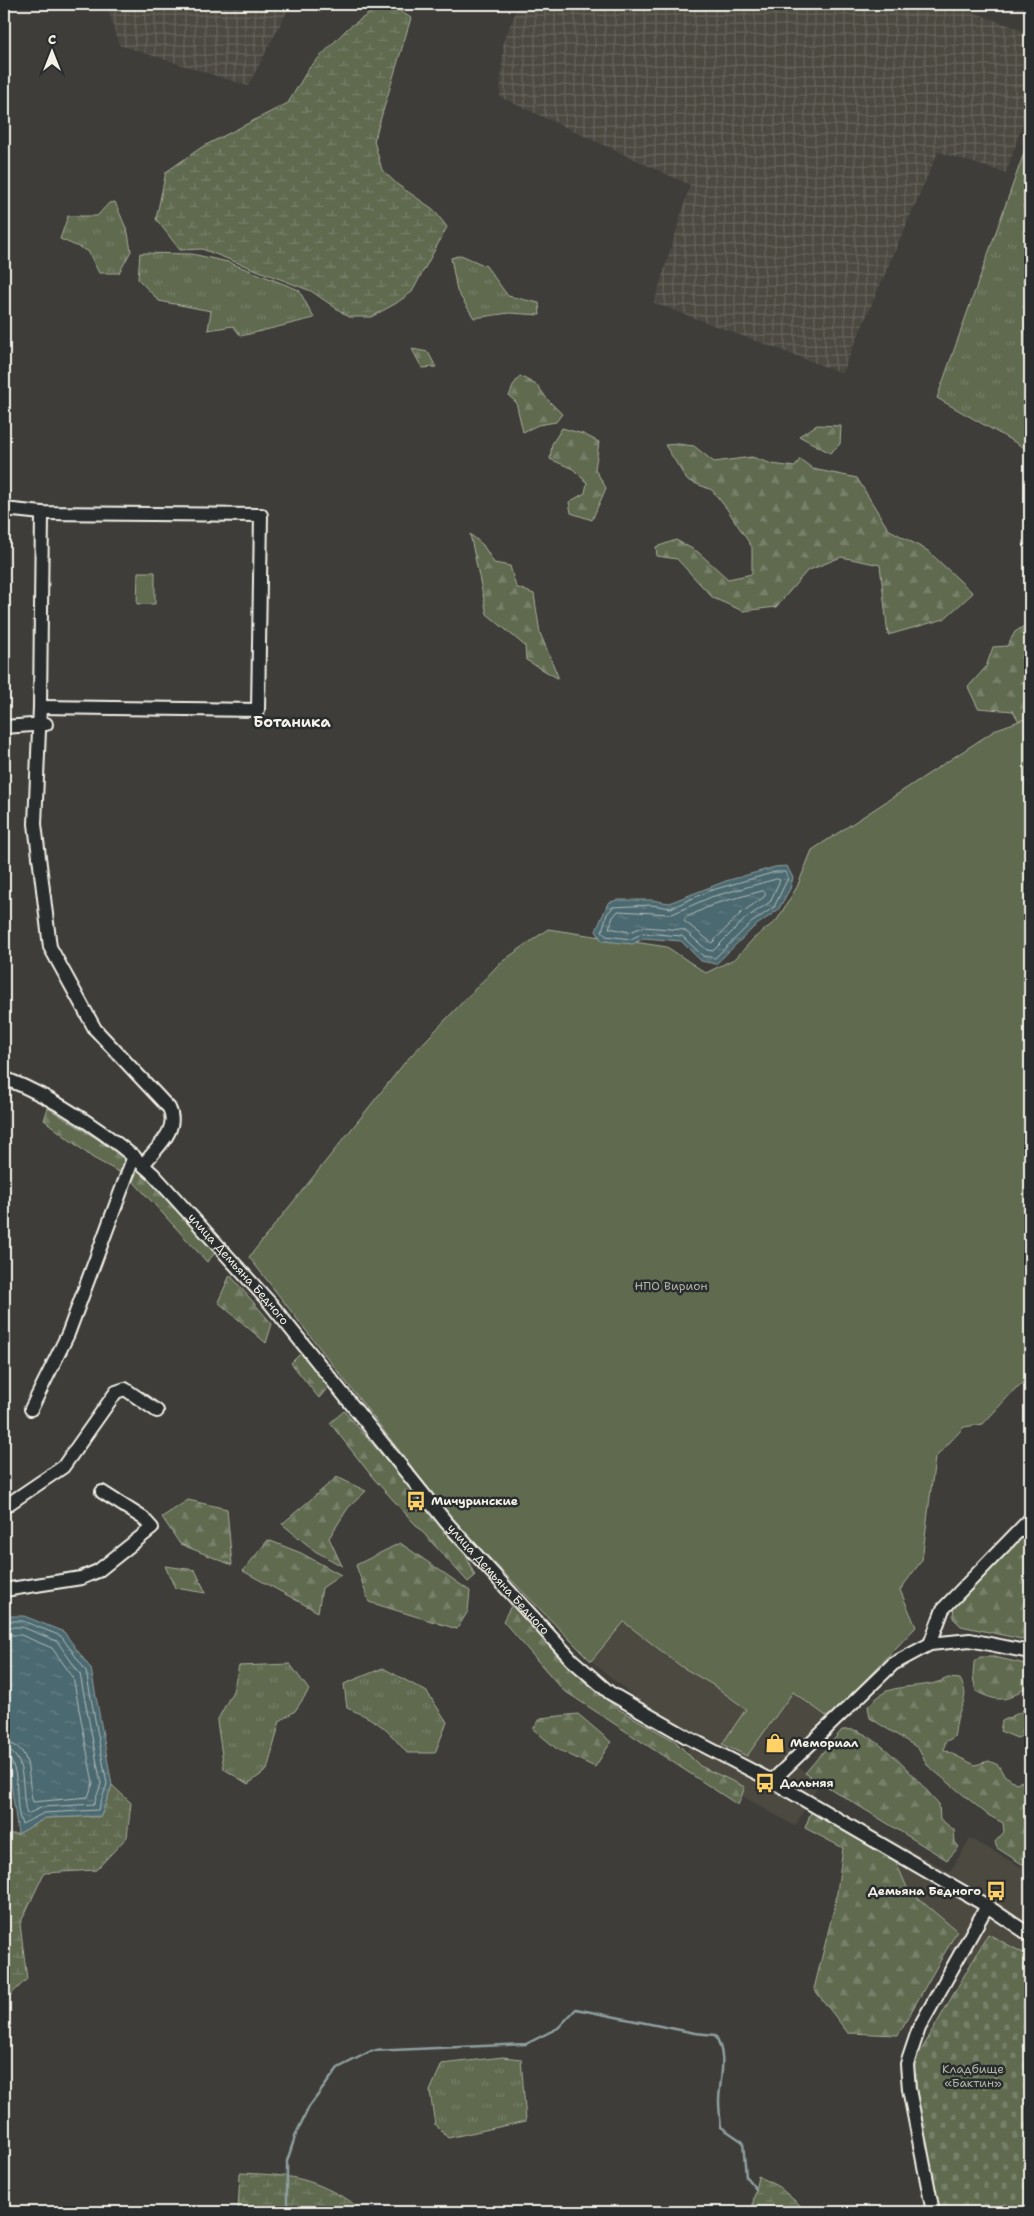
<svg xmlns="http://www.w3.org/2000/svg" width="1034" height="2216" font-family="'Shantell Sans',sans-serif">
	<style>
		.built { fill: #4c4841 }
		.industrial { fill: url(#industrial-grid) }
		.grass { fill: url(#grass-tufts); stroke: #aaae9c }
		.forest { fill: url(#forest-firs); stroke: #aaae9c }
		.wetland { fill: url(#wetland-marsh); stroke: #aaae9c }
		.cemetery { fill: url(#cemetery-stones); stroke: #aaae9c }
		.green { fill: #5f6a50; stroke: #aaae9c }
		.water { fill: url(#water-ripples); stroke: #8f9fa0 }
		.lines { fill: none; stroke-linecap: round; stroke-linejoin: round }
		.shore { stroke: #b1bbb8; stroke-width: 1 }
		.stream { stroke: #8f9fa0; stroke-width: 2.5 }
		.minor-casing { stroke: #f4f1e8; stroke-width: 16 }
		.minor { stroke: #2a2d2e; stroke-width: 12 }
		.labels { text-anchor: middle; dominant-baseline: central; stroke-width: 5; stroke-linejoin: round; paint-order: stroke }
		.street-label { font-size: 12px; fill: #f4f1e8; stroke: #2a2d2e }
		.park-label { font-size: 12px; fill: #b1b4a4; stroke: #2a2d2e }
		.poi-label { font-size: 12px; font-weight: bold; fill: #f4f1e8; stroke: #2a2d2e; text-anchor: start }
		.quarter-label { font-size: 15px; font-weight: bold; fill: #f4f1e8; stroke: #2a2d2e }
	</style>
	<defs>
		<pattern id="industrial-grid" width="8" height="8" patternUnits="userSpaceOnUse" patternTransform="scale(1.25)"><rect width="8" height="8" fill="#4c4841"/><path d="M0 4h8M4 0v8" fill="none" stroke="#66635c"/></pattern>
		<pattern id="grass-tufts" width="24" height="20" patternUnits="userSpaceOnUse" patternTransform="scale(1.25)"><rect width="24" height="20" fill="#5f6a50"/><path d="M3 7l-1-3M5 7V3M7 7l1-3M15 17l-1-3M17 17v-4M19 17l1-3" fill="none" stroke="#778069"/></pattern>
		<pattern id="forest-firs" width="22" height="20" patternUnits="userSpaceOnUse" patternTransform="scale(1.25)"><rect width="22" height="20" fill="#5f6a50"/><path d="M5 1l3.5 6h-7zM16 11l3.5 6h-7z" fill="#778069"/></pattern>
		<pattern id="wetland-marsh" width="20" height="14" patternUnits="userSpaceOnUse" patternTransform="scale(1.25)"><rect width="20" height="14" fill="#5f6a50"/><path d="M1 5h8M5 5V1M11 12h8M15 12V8" fill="none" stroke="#778069"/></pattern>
		<pattern id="cemetery-stones" width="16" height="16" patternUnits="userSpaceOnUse" patternTransform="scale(1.25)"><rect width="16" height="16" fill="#5f6a50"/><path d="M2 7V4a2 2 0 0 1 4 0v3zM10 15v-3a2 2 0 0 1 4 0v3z" fill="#778069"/></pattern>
		<pattern id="water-ripples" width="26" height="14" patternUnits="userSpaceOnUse" patternTransform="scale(1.25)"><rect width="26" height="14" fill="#4c6970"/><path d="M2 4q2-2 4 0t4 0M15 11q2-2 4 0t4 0" fill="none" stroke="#667f84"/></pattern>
	</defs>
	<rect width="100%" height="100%" fill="#3e3d39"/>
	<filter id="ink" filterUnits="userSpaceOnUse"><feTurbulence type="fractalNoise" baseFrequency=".02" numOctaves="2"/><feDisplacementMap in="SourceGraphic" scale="10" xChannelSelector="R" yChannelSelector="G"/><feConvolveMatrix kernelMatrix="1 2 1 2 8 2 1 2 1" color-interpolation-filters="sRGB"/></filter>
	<g filter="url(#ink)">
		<!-- built -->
		<g class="built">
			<polygon points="624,1622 682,1667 713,1685 746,1709 793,1691 829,1718 790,1758 819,1785 795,1826 682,1762 695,1733 648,1708 591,1661"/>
			<polygon points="866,1825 950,1872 970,1838 1030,1872 1030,1948 1024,1959 972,1963 925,1936 937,1914 845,1862"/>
		</g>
		<!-- industrial -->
		<g class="industrial">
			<polygon points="110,4 291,4 248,86 119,45 108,9"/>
			<polygon points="519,4 975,4 973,12 1030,33 1030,102 1006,173 938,152 842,373 654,303 690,185 500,97 503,42"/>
		</g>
		<!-- grass -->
		<g class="grass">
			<polygon points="1030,136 1030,451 937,398"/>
			<polygon points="115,202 128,233 131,251 119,273 99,273 88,251 60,239 68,216 97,216 109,203"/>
			<polygon points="140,253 192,254 228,262 299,290 314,318 241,336 233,326 208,330 211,311 159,301 138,279"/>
			<polygon points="461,255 486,266 508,296 539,303 540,315 509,313 474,318 457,291 451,258"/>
			<polygon points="290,1664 309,1690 295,1711 280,1721 267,1770 248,1784 224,1769 217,1721 233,1691 239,1666"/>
			<path d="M383,1668L427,1692L447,1722L435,1753H407C385,1727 379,1721 347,1708L344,1684Z"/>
			<polygon points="503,2057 521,2059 526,2121 448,2138 435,2125 430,2091 442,2064"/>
		</g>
		<!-- forest -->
		<g class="forest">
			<polygon points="412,349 428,352 436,367 422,368"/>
			<polygon points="520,376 538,386 547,399 562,414 556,422 538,425 523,432 516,402 509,396 514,384"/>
			<polygon points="817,425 841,426 840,444 830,453 799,436"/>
			<polygon points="562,428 583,434 599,442 595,469 606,488 592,520 571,513 569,502 585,493 587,483 573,469 550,459 552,444"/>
			<polygon points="678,444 694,446 714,462 752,457 772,464 795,467 800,459 813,469 857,478 888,529 928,551 973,593 944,619 888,635 880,565 841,557 807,571 776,607 743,611 713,598 677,559 657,556 656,547 676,540 698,552 728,579 752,574 752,547 727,509 712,490 687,480 665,445"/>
			<polygon points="470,534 483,545 494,563 510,566 516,587 534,594 540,633 559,679 526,660 525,646 487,614"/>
			<polygon points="1030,622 1030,759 1024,730 1013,711 978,708 968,687 986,667 993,647 1007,646 1015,632"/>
			<polygon points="48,1108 126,1157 121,1173 93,1158 44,1120"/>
			<polygon points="139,1167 200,1229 216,1252 207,1262 133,1181"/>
			<polygon points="230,1275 272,1324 266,1343 218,1302"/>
			<polygon points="303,1351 330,1385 319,1398 291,1363"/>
			<polygon points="344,1411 463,1549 475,1576 468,1582 374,1479 330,1423"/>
			<polygon points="337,1477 366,1491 348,1508 329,1538 342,1566 315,1551 282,1524"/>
			<polygon points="188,1500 227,1509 232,1565 180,1544 162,1517"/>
			<polygon points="1030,1532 1030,1641 961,1626 953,1618 954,1605 1015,1543"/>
			<polygon points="268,1540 301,1553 341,1575 322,1588 318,1612 243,1571"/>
			<polygon points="400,1543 470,1591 468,1611 457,1629 369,1602 356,1565"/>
			<polygon points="165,1566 195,1570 206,1593 175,1588"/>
			<polygon points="512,1604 585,1682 620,1710 675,1741 700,1766 745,1787 738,1805 563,1690 503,1621"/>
			<path d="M980,1657H994L1030,1665V1689H1022C1007,1704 992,1700 976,1691L973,1677L974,1662Z"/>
			<path d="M948,1678L960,1679C968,1694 965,1698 959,1713C956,1720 956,1729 954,1737L945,1742L944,1750L975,1765L989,1761L998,1765L1004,1775L1016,1783L1030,1779V1861L1022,1864L997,1848L995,1842L1004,1832L1003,1823L988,1815L927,1765L918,1748L870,1718L868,1706C874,1701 880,1694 887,1691C907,1684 930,1688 948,1678Z"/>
			<polygon points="1030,1702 1030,1733 1017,1738 1000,1731 1002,1721 1021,1712"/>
			<polygon points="578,1714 611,1742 595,1767 557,1749 533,1729 541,1718"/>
			<path d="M842,1730C847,1730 853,1729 858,1731C887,1744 918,1781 939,1804L940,1819L954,1830L955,1842L959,1847L947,1860L805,1773Z"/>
			<polygon points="811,1812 896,1862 908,1890 957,1931 898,2035 848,2033 814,1989 836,1900 843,1848 805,1828"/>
		</g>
		<!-- wetland -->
		<g class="wetland">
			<polygon points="383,4 389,4 411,18 374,141 382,170 398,185 433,209 447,227 412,292 395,304 371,317 349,317 311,291 202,249 180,250 156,219 166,172 202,147 288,103 309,68 348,28"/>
			<polygon points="112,1785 131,1803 127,1837 96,1870 44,1873 20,1924 27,1979 4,2001 4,1834 18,1834 45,1818 101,1816"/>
			<path d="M240,2173C280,2175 304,2175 339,2195C349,2200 355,2203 359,2212H238Z"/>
			<polygon points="758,2176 779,2187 808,2212 754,2212 753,2203"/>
		</g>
		<!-- cemetery -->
		<polygon class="cemetery" points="988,1934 1025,1954 1030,1945 1030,2212 939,2212 917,2099 914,2063"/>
		<!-- green -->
		<g class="green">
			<polygon points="138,572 155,572 155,604 137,604"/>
			<polygon points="1030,717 1030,1295 1023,1316 1030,1319 1030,1379 1016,1388 983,1424 964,1427 935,1458 922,1560 900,1590 916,1627 829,1718 793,1692 747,1756 722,1744 746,1709 713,1685 682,1667 624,1622 591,1661 457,1525 249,1257 406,1061 500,963 548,929 667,947 706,973 736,958 753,939 777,920 797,887 812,850 997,729"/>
		</g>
		<!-- water -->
		<g class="water">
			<polygon points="787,866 793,878 790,889 778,910 754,927 716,964 701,961 681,941 644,938 633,944 602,941 596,931 608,903 617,900 652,900 669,903 726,881 775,867"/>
			<polygon points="4,1616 24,1616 64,1632 91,1669 112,1785 101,1816 45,1818 18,1834 9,1767 4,1759"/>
		</g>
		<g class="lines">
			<!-- shore -->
			<g class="shore">
				<polygon points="776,872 785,872 788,878 774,907 751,923 715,958 703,956 682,936 643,933 631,939 606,936 602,931 607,914 613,907 651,905 671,908 709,891"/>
				<polygon points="777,879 780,880 770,902 746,918 713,951 707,950 684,930 643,927 630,932 609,928 613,917 618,911 672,914 711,897"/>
				<polygon points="763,891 766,893 764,897 741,913 712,943 684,921 685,918 714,904"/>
				<path d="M4,1621H23L61,1636L86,1671L107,1784L98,1810L44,1813L22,1824C13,1804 22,1776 9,1758L4,1757"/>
				<path d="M4,1627H22L57,1641L80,1674L101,1784L94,1804L43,1807L27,1814C20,1797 29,1752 4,1750"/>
				<path d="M4,1635H21L52,1648L73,1677L93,1783L88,1797L33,1802C26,1782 35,1744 4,1743"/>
			</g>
			<!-- stream -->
			<path class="stream" d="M294,2212L287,2204V2161L296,2134L309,2107L338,2068L371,2051L526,2044L558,2028L576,2009L695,2033L715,2035C728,2056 720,2077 719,2100C719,2109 720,2118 721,2127L743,2142L746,2177L756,2189"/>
			<defs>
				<g id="minor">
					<polyline points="4,509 42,513 261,515 258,710 40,707"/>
					<path d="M42,513L40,707L35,824L50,947L95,1029L169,1108C180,1130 156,1148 143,1165"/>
					<polyline points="4,727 46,724"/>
					<path id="s1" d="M4,1078C56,1098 114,1137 154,1175L270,1303L446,1522L572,1660L610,1693L687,1737L772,1781L987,1906L1030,1935"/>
					<polyline points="31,1409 68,1334 134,1156"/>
					<polyline points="4,1507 63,1467 116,1392 125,1389 157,1411"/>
					<polyline points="4,1590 81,1578 98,1571 152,1528 143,1518 102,1492"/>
					<polyline points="930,1644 943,1609 1030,1519"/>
					<polyline points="772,1781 893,1664 930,1644 970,1640 1030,1652"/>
					<polyline points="933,2212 909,2089 907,2064 919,2028 987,1906"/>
				</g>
			</defs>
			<!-- minor casing -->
			<use href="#minor" class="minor-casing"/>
			<!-- minor -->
			<use href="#minor" class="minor"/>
		</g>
	</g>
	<!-- icons -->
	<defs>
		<symbol id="bus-bare" viewBox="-9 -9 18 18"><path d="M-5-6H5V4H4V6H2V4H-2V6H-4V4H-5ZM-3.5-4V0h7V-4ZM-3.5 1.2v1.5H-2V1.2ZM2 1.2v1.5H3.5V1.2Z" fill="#ffd166" stroke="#2a2d2e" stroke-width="2.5" paint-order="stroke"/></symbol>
		<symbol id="shop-bare" viewBox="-9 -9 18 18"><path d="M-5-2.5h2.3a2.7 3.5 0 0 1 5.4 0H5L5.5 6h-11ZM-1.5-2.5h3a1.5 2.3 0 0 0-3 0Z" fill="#ffd166" stroke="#2a2d2e" stroke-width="2.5" paint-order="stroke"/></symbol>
	</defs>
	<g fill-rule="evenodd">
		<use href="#bus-bare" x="402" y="1487" width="28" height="28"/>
		<use href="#shop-bare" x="761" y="1729" width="28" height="28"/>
		<use href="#bus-bare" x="751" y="1769" width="28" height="28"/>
		<use href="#bus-bare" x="982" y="1877" width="28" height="28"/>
	</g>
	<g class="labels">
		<!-- street labels -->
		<g class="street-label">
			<text stroke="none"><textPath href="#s1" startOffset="306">улица Демьяна Бедного</textPath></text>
			<text stroke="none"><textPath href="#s1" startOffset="711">улица Демьяна Бедного</textPath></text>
		</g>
		<!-- park labels -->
		<g class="park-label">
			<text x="671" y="1286">НПО Вирион</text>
			<text x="973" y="2069">Кладбище<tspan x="973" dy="14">«Бактин»</tspan></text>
		</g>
		<!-- poi labels -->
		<g class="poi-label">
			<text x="431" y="1501">Мичуринские</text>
			<text x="790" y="1743">Мемориал</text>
			<text x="780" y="1783">Дальняя</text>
			<text x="981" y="1891" text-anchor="end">Демьяна Бедного</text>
		</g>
		<!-- quarter labels -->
		<g class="quarter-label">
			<text x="292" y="722">Ботаника</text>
		</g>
	</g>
	<!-- margin -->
	<rect width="1034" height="2216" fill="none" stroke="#2a2d2e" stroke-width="20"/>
	<rect x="10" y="10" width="1014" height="2196" fill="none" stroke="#f4f1e8" stroke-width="2" filter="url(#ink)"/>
	<!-- north arrow -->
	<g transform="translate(52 52)" stroke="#2a2d2e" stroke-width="4" paint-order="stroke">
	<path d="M0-4L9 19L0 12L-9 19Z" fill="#f4f1e8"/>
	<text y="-8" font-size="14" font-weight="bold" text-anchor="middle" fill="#f4f1e8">С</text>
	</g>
</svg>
